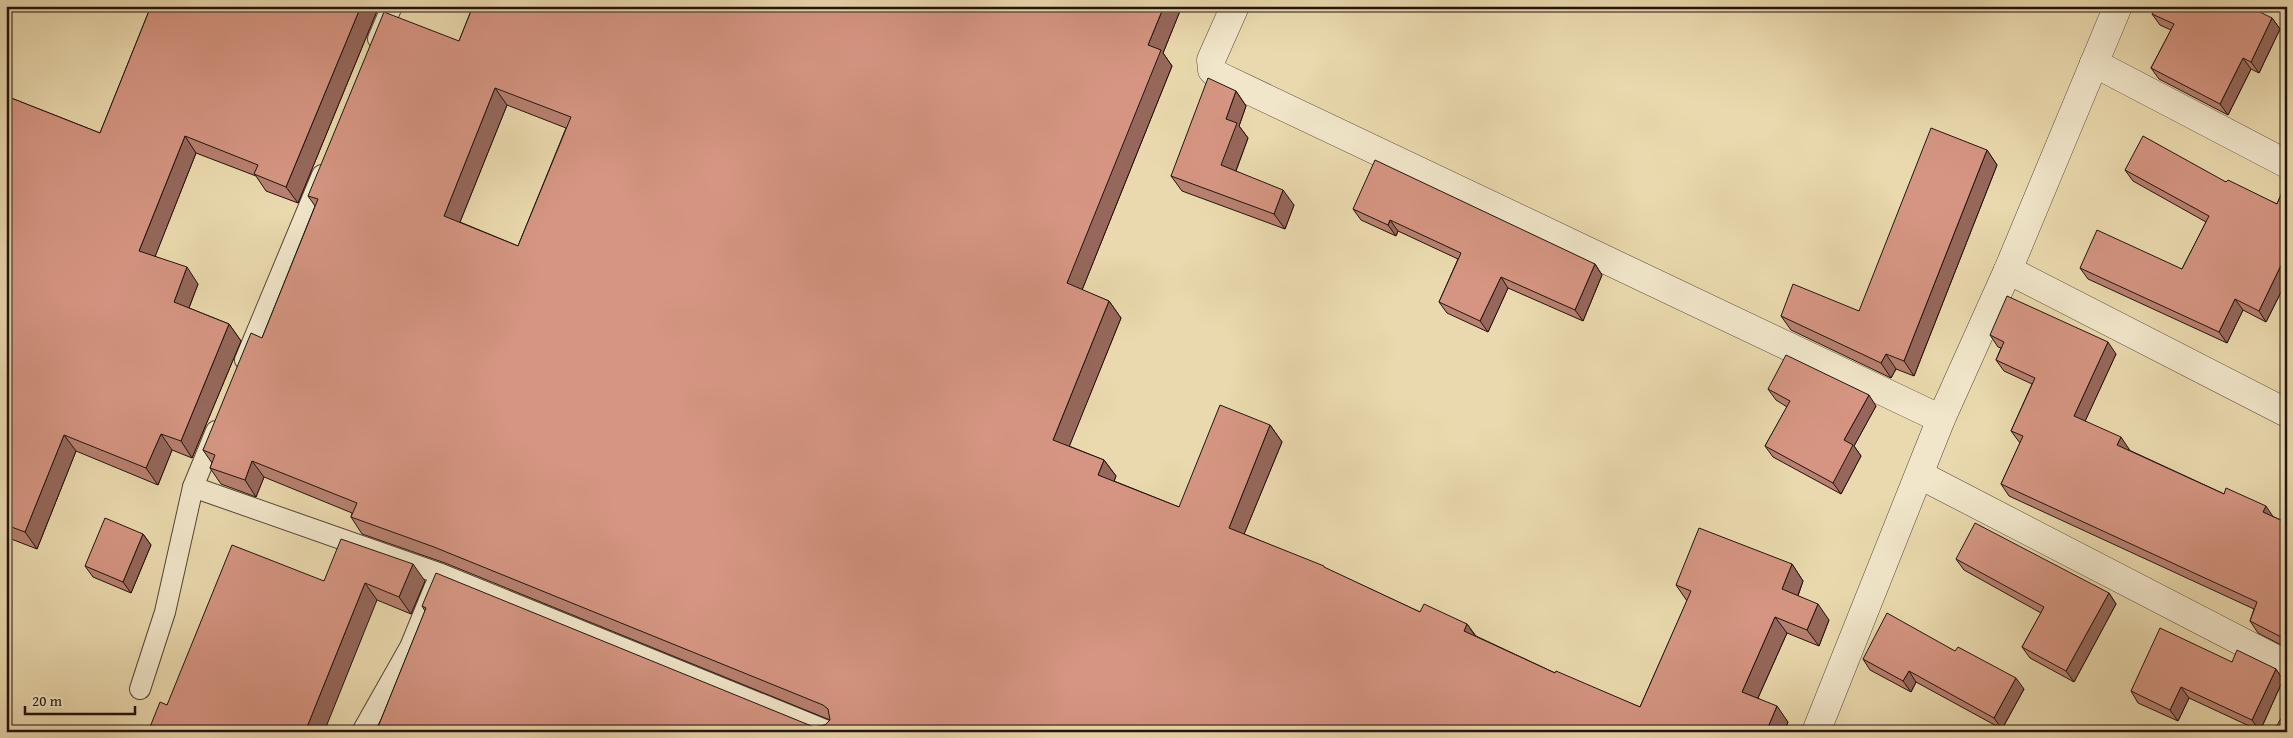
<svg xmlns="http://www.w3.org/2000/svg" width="2293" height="738" font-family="'Gentium Book Plus',serif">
  <rect width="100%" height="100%" fill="#ead9ae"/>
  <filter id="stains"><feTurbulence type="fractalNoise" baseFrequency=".004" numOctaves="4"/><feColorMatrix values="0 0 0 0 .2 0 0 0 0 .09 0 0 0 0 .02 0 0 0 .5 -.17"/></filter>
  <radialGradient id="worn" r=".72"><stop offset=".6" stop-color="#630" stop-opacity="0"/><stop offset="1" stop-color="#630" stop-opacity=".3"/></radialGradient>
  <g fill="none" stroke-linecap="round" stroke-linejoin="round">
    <defs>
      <g id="service">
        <path d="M378 39 392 6"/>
        <path d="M245 360 322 175"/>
        <path d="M216 431 193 487 441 574 830 732"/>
        <path d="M140 689 165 612 193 487"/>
        <path d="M362 732 410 647 435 586"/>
      </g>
      <g id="minor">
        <path d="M1235 6 1211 60 1212 70 1217 75 1941 419"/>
        <path d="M2094 63 2287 164"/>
        <path d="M2008 270 2287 413"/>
        <path d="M1920 475 2287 665"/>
        <path d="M1816 732 1941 419 2008 270 2118 6"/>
      </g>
    </defs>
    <!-- service casing -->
    <use href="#service" stroke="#554535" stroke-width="22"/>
    <!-- minor casing -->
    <use href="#minor" stroke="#554535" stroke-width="29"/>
    <!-- service -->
    <use href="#service" stroke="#f1e6ca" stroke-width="20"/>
    <!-- minor -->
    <use href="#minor" stroke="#f1e6ca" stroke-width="28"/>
  </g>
  <!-- wall -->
  <g fill="#b78070" stroke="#23140d" fill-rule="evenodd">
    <path d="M151 6H379L298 203 266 191 256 176 196 153 155 256 198 284 189 308 229 324 241 341 192 458 172 450 158 485 76 451 37 549 6 537V96L100 133Z"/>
    <path d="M473 6H1182L1163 53 1172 66 1082 290 1109 301 1121 318 1069 446 1104 460 1116 476 1114 481 1179 507 1270 425 1282 442 1244 534 1327 569 1420 612 1467 624 1476 636 1555 673 1640 707 1687 601 1676 585 1792 564 1803 581 1798 596 1829 620 1819 646 1787 633 1758 698 1788 722 1784 732H376L425 611 422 606 814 727 825 725 830 720 445 563 362 534 351 517 352 513 264 477 256 497 221 484 210 468 212 463 203 450 262 338 315 206 308 196 459 41ZM507 105 566 128 518 246 460 222Z"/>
    <path d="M2152 14 2272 18 2280 29 2259 73 2251 69 2228 115 2159 79 2151 68 2171 30 2160 25Z"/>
    <path d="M1236 91 1246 106 1239 126 1248 138 1236 171 1294 205 1285 229 1182 191 1171 176Z"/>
    <path d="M1987 150 1997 165 1914 376 1896 369 1891 378 1791 330 1781 316 1859 311Z"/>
    <path d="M2125 170 2226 182 2277 204 2287 181V280L2266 322 2243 310 2227 343 2088 279 2080 268 2182 269 2206 222 2133 181Z"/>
    <path d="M1353 209 1595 264 1602 275 1583 321 1508 288 1488 332 1447 313 1439 302 1458 259 1398 231 1396 236 1361 220Z"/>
    <path d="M1990 335 2116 354 2085 421 2129 449V450L2287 523V648L2258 633 2250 621 2254 609 2009 496 2001 484 2020 443 2011 431 2032 384 2004 371 1996 360 2001 348 1998 347Z"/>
    <path d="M1768 389 1876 406 1854 446 1861 456 1841 494 1773 457 1765 446 1787 407 1776 400Z"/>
    <path d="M143 534 151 545 131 593 93 577 85 566Z"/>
    <path d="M1956 559 2109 593 2116 604 2074 682 2030 658 2022 647 2041 613 1964 570Z"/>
    <path d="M324 581H425L411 614 377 600 167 705Z"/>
    <path d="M1863 659 2024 689 2002 729 1916 682 1911 692 1870 670Z"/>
    <path d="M2232 662 2276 669 2283 680 2260 731 2189 698 2178 721 2138 703 2131 691Z"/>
  </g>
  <!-- shaded-wall -->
  <g fill="#95685b" stroke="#23140d">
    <path d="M361 6H379L298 203 286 187Z"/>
    <path d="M1164 6H1182L1163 53 1172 66 1078 300 1067 283 1148 45Z"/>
    <path d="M2272 18 2280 29 2259 73 2251 62Z"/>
    <path d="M2243 58 2251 69 2228 115 2220 104Z"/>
    <path d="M495 88 507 105 456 232 444 216Z"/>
    <path d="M1236 91 1246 106 1239 126 1248 138 1232 181 1221 165 1226 119Z"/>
    <path d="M185 136 196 153 151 267 139 251Z"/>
    <path d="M1987 150 1997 165 1914 376 1904 361Z"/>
    <path d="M1283 190 1294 205 1285 229 1274 214Z"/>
    <path d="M1390 220 1398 231 1396 236 1388 225Z"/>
    <path d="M2284 259 2287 263V280L2266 322 2259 311Z"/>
    <path d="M1595 264 1602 275 1583 321 1575 310Z"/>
    <path d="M187 267 198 284 185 318 174 302Z"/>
    <path d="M1501 277 1508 288 1488 332 1480 321Z"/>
    <path d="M2235 299 2243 310 2227 343 2219 332Z"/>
    <path d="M1109 301 1121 318 1065 457 1053 440Z"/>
    <path d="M229 324 241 341 192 458 181 441Z"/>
    <path d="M2108 342 2116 354 2082 428 2074 416Z"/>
    <path d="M1886 354 1896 369 1891 378 1881 363Z"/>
    <path d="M1869 395 1876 406 1854 446 1861 456 1841 494 1833 483 1844 440Z"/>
    <path d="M1270 425 1282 442 1240 544 1229 528Z"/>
    <path d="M161 434 172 450 158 485 146 468Z"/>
    <path d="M64 435 76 451 37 549 25 532Z"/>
    <path d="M2121 437 2129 449 2126 457 2117 445Z"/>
    <path d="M1104 460 1116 476 1110 492 1098 475Z"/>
    <path d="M252 461 264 477 256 497 245 480Z"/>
    <path d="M2266 506 2274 518 2263 512Z"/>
    <path d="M143 534 151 545 131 593 123 582Z"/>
    <path d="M413 564 425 581 411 614 399 597Z"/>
    <path d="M1792 564 1803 581 1794 606 1782 589Z"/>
    <path d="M365 583 377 600 324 732H305Z"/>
    <path d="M6 593 12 602 6 618Z"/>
    <path d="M2109 593 2116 604 2074 682 2066 671Z"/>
    <path d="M1818 604 1829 620 1819 646 1807 630Z"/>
    <path d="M1775 617 1787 633 1753 709 1742 692Z"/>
    <path d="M1467 624 1478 640 1464 631Z"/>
    <path d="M2276 669 2283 680 2260 731 2252 720Z"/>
    <path d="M1909 671 1916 682 1911 692 1903 681Z"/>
    <path d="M2016 678 2024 689 2002 729 1994 718Z"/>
    <path d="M2181 687 2189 698 2178 721 2170 710Z"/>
    <path d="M1777 706 1788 722 1784 732H1766Z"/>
  </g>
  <!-- building -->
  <g fill="#d59582" stroke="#23140d" fill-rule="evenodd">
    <path d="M151 6H361L286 187 254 174 258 165 185 136 139 251 187 267 174 302 229 324 181 441 161 434 146 468 64 435 25 532 6 525V96L100 133Z"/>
    <path d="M473 6H1164L1148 45 1161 50 1067 283 1109 301 1053 440 1104 460 1098 475 1179 507 1220 405 1270 425 1229 528 1324 566V567L1420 612 1424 604 1467 624 1464 631 1555 673 1556 671 1640 707 1691 591 1676 585 1699 528 1792 564 1782 589 1818 604 1807 630 1775 617 1742 692 1777 706 1766 732H376L426 608 422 606 436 573 814 727 825 725 830 720 828 709 823 705 434 547 351 517 357 503 252 461 245 480 210 468 215 455 203 450 251 333 262 338 318 199 308 196 384 12 459 41ZM495 88 571 117 518 246 444 216Z"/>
    <path d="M2156 6H2248L2272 18 2251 62 2243 58 2220 104 2151 68 2174 24 2152 14Z"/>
    <path d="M1208 78 1236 91 1226 119 1237 123 1221 165 1283 190 1274 214 1171 176Z"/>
    <path d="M1931 128 1987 150 1904 361 1886 354 1881 363 1781 316 1793 284 1859 311Z"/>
    <path d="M2143 136 2226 182 2228 180 2277 204 2287 181V260L2284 259 2259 311 2235 299 2219 332 2080 268 2097 230 2182 269 2209 216 2125 170Z"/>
    <path d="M1375 160 1595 264 1575 310 1501 277 1480 321 1439 302 1461 253 1390 220 1388 225 1353 209Z"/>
    <path d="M2007 296 2108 342 2074 416 2121 437 2117 445 2224 494 2226 488 2266 506 2263 512 2287 523V640L2250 621 2257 602 2001 484 2023 436 2011 431 2035 378 1996 360 2004 342 1990 335Z"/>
    <path d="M1786 355 1869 395 1844 440 1853 445 1833 483 1765 446 1790 401 1768 389Z"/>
    <path d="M105 518 143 534 123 582 85 566Z"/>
    <path d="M1975 523 2109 593 2066 671 2022 647 2044 607 1956 559Z"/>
    <path d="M341 539 413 564 399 597 365 583 305 732H148L160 702 167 705 232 545 324 581Z"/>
    <path d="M1887 613 1955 651 1958 647 2016 678 1994 718 1909 671 1903 681 1863 659Z"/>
    <path d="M2160 628 2232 662 2237 650 2276 669 2252 720 2181 687 2170 710 2131 691Z"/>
    <path d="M2286 710H2287V732H2273Z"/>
  </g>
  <!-- margin -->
  <rect width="2293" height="738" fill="none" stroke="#ead9ae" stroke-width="25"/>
  <rect x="8" y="8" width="2278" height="723" fill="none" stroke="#23140d" stroke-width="2.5"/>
  <rect x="12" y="12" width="2268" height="713" fill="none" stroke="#23140d"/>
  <!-- scale -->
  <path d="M25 706v8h110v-8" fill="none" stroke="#23140d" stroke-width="2.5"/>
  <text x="32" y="706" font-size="15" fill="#23140d" stroke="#f1e6ca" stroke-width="4" paint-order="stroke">20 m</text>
  <rect width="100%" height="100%" filter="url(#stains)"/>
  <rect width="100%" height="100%" fill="url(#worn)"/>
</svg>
